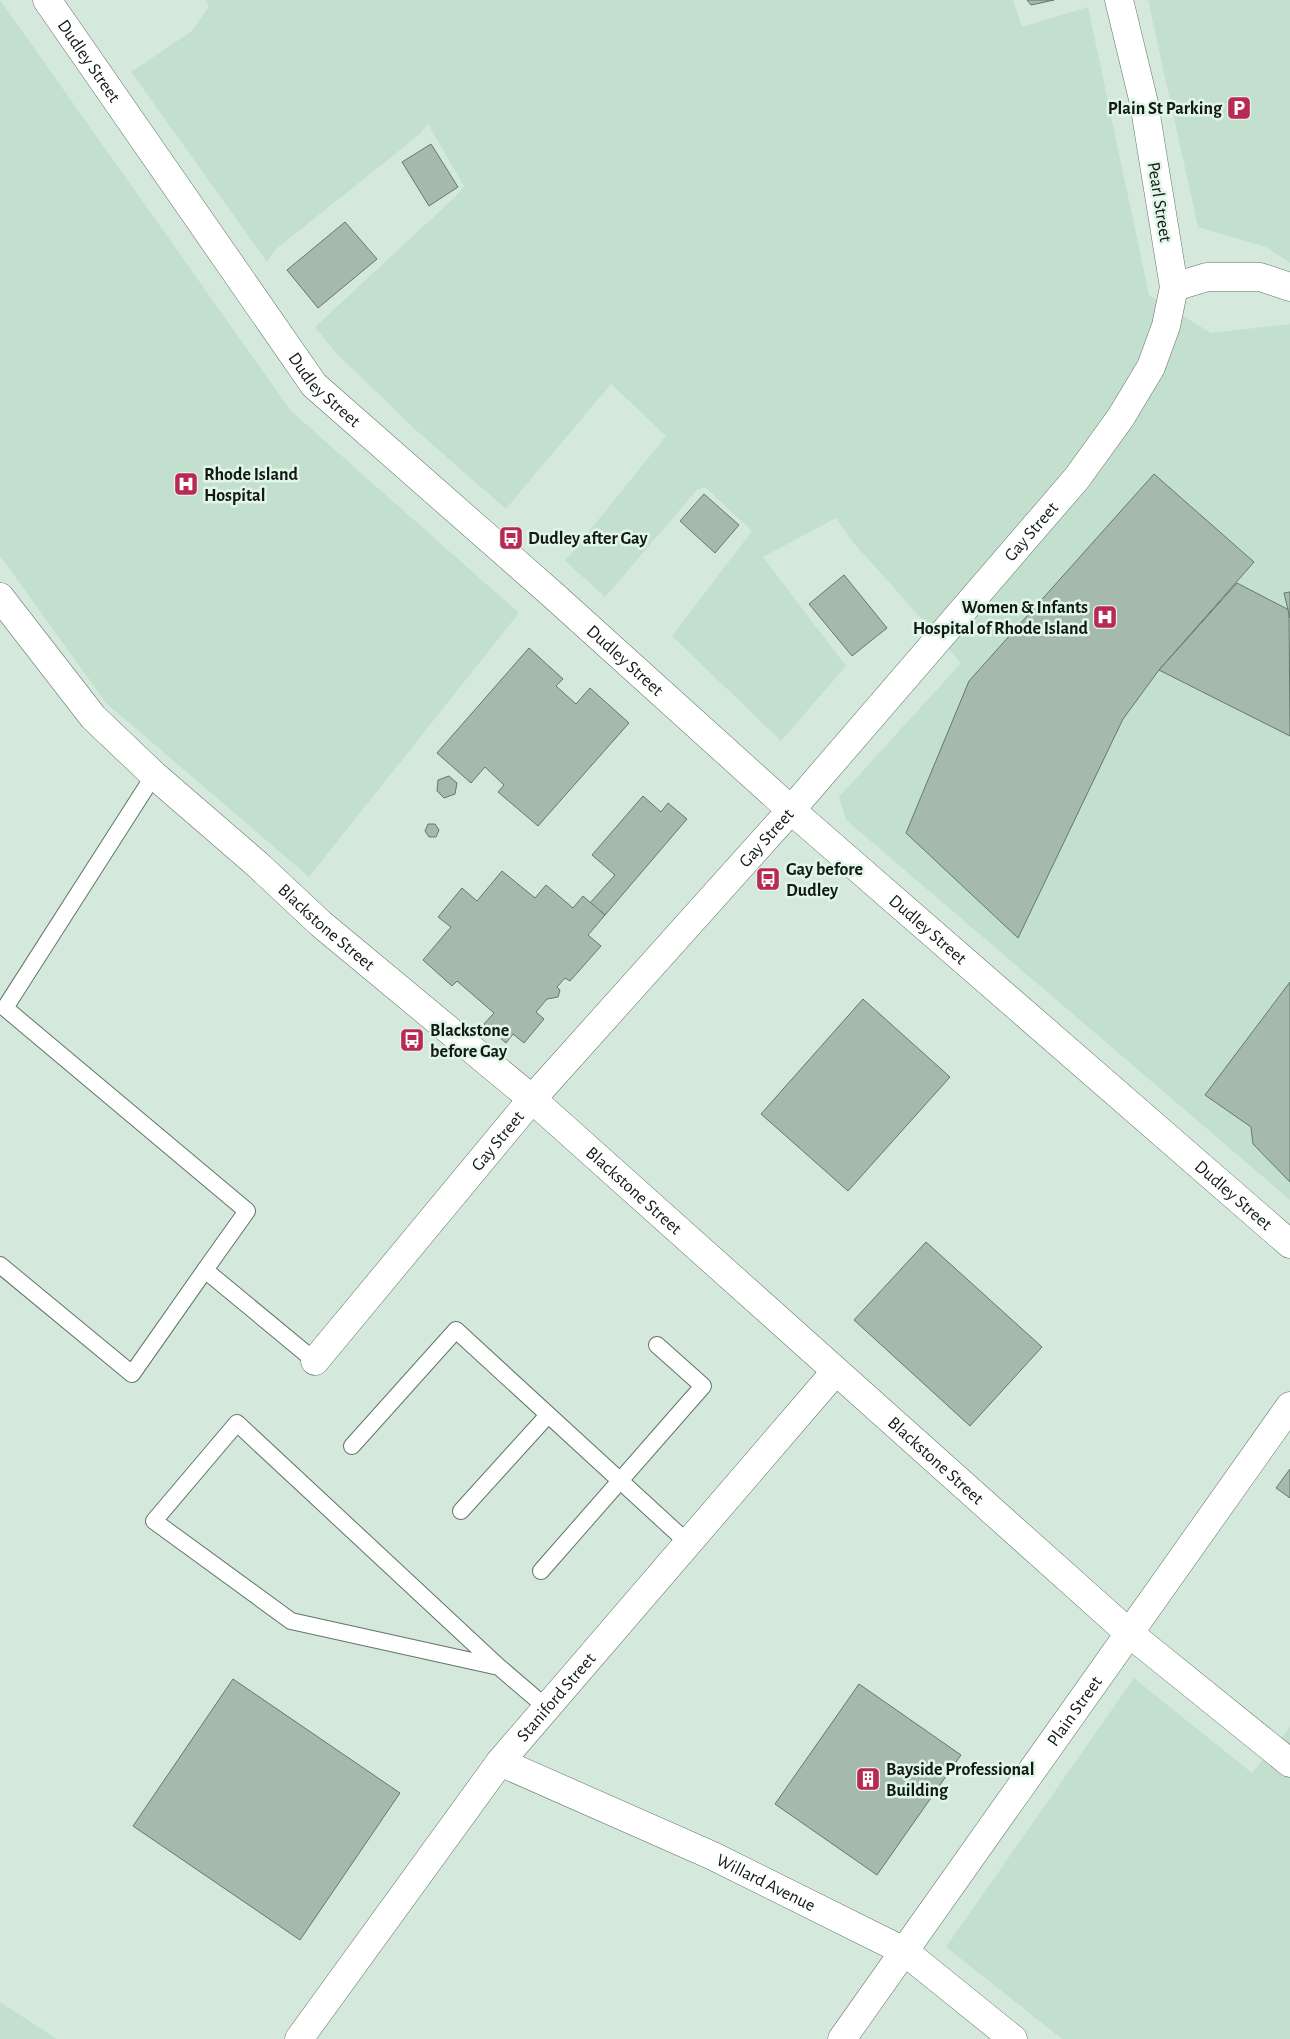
<svg xmlns="http://www.w3.org/2000/svg" width="1290" height="2039" font-family="'Alegreya Sans',sans-serif">
  <rect width="100%" height="100%" fill="#d4e9db"/>
  <!-- built -->
  <g fill="#c3e0ce">
    <path d="M0 0 291 411 519 613 309 877 107 704 0 556Z"/>
    <path d="M205 0H1013L1022 27 1088 7 1149 295 1211 333 1290 324V1200L846 820 839 797 961 663 852 541 836 518 763 557 846 666 781 741 672 636 752 531 705 487 697 490 605 597 565 561 666 436 611 384 506 509 418 432 336 353 315 327 455 197 464 186 428 124 420 134 276 249 267 262 131 72 192 31 209 6Z"/>
    <path d="M1148 0H1290V263L1266 247 1198 227Z"/>
    <path d="M1134 1678 1252 1773 1290 1727V2039H1062L946 1947Z"/>
    <path d="M0 2002 57 2039H0Z"/>
  </g>
  <!-- building -->
  <g fill="#a5b9ac" stroke="#65786c">
    <path d="M1027 0H1054L1031 5Z"/>
    <path d="M431 144 458 187 429 206 402 162Z"/>
    <path d="M345 222 377 259 318 308 287 270Z"/>
    <path d="M1154 474 1254 562 1159 670 1123 719 1018 938 906 833 969 681Z"/>
    <path d="M704 494 739 525 715 553 680 521Z"/>
    <path d="M844 575 887 628 852 656 809 604Z"/>
    <path d="M1237 583 1289 610 1290 736 1159 670Z"/>
    <path d="M1290 592V618L1284 593Z"/>
    <path d="M529 648 563 679 556 686 576 704 590 688 629 723 538 826 498 792 504 785 485 767 471 783 437 753Z"/>
    <path d="M449 776 457 783 455 794 444 798 437 791 438 780Z"/>
    <path d="M643 796 661 812 668 803 687 819 605 915 590 903 615 875 592 855Z"/>
    <path d="M428 824H435L439 830 436 837H429L425 831Z"/>
    <path d="M502 871 535 898 546 885 573 908 583 896 605 915 588 935 601 946 570 981 565 978 557 987 560 990 558 997 547 999 536 1012 544 1019 524 1043 513 1034 506 1043 484 1024 494 1013 457 981 452 986 423 960 451 927 438 917 462 888 477 901Z"/>
    <path d="M1290 982V1182L1253 1144 1251 1127 1205 1095Z"/>
    <path d="M863 999 950 1077 848 1191 761 1114Z"/>
    <path d="M926 1242 1042 1347 970 1426 854 1320Z"/>
    <path d="M1290 1469V1498L1276 1488Z"/>
    <path d="M233 1679 400 1793 300 1940 133 1826Z"/>
    <path d="M859 1684 961 1755 877 1875 775 1804Z"/>
  </g>
  <g fill="none" stroke-linecap="round" stroke-linejoin="round">
    <defs>
      <g id="service">
        <path d="M154 775 5 1008 247 1211 205 1270 315 1361"/>
        <path d="M0 1265 132 1374 205 1270"/>
        <path d="M352 1446 456 1330 688 1543"/>
        <path d="M461 1511 548 1415"/>
        <path d="M541 1571 703 1386 657 1345"/>
        <path d="M499 1667 291 1621 154 1521 237 1423 499 1667 547 1708"/>
      </g>
      <g id="minor">
        <path d="M1174 287 1207 277H1260L1290 287"/>
        <path id="s1" d="M315 1361 532 1099 791 810 1077 478 1121 417 1151 367 1166 326 1174 287 1144 103 1119 0"/>
        <path id="s2" d="M500 1762 713 1856 904 1951 1013 2039"/>
        <path id="s3" d="M299 2039 500 1762 835 1372"/>
        <path id="s4" d="M842 2039 1290 1406"/>
      </g>
      <g id="tertiary">
        <path id="s5" d="M47 0 314 385 553 595 791 810 1290 1244"/>
        <path id="s6" d="M0 597 93 717 154 775 258 865 321 924 532 1099 1129 1633 1290 1763"/>
      </g>
    </defs>
    <!-- service casing -->
    <use href="#service" stroke="#627569" stroke-width="18"/>
    <!-- minor casing -->
    <use href="#minor" stroke="#627569" stroke-width="29"/>
    <!-- tertiary casing -->
    <use href="#tertiary" stroke="#627569" stroke-width="29"/>
    <!-- service -->
    <use href="#service" stroke="#fff" stroke-width="16"/>
    <!-- minor -->
    <use href="#minor" stroke="#fff" stroke-width="28"/>
    <!-- tertiary -->
    <use href="#tertiary" stroke="#fff" stroke-width="28"/>
  </g>
  <!-- icons -->
  <defs>
    <symbol id="parking-square" viewBox="-11 -11 22 22"><rect x="-9" y="-9" width="18" height="18" rx="4" fill="#b82956" stroke="#e1f6e8"/><path d="M-3.5-5.5H1a3.5 3.5 0 0 1 0 7H-1V5.5H-3.5ZM-1-3.4V-.6H.8a1.4 1.4 0 0 0 0-2.8Z" fill="#fff"/></symbol>
    <symbol id="hospital-square" viewBox="-11 -11 22 22"><rect x="-9" y="-9" width="18" height="18" rx="4" fill="#b82956" stroke="#e1f6e8"/><path d="M-5-5h3v3.5h4V-5h3V5h-3V1.5h-4V5h-3Z" fill="#fff"/></symbol>
    <symbol id="bus-square" viewBox="-11 -11 22 22"><rect x="-9" y="-9" width="18" height="18" rx="4" fill="#b82956" stroke="#e1f6e8"/><path d="M-5-6H5V4H4V6H2V4H-2V6H-4V4H-5ZM-3.5-4V0h7V-4ZM-3.5 1.2v1.5H-2V1.2ZM2 1.2v1.5H3.5V1.2Z" fill="#fff"/></symbol>
    <symbol id="building-square" viewBox="-11 -11 22 22"><rect x="-9" y="-9" width="18" height="18" rx="4" fill="#b82956" stroke="#e1f6e8"/><path d="M-4-6H4V6H1V3H-1V6H-4ZM-2.5-4.3h1.7v1.8h-1.7ZM.8-4.3h1.7v1.8H.8ZM-2.5-1h1.7V.8h-1.7ZM.8-1h1.7V.8H.8Z" fill="#fff"/></symbol>
  </defs>
  <g fill-rule="evenodd">
    <use href="#parking-square" x="1225" y="94" width="28" height="28"/>
    <use href="#hospital-square" x="172" y="470" width="28" height="28"/>
    <use href="#bus-square" x="497" y="524" width="28" height="28"/>
    <use href="#hospital-square" x="1091" y="603" width="28" height="28"/>
    <use href="#bus-square" x="754" y="865" width="28" height="28"/>
    <use href="#bus-square" x="398" y="1026" width="28" height="28"/>
    <use href="#building-square" x="854" y="1765" width="28" height="28"/>
  </g>
  <g text-anchor="middle" stroke-width="5" stroke-linejoin="round" paint-order="stroke">
    <!-- street labels -->
    <g font-size="18" fill="#131a16" stroke="#e1f6e8">
      <text dy="6" stroke="none"><textPath href="#s5" startOffset="74">Dudley Street</textPath></text>
      <text transform="translate(1160 202) rotate(81)" y="6">Pearl Street</text>
      <text dy="6" stroke="none"><textPath href="#s5" startOffset="479">Dudley Street</textPath></text>
      <text dy="6" stroke="none"><textPath href="#s1" startOffset="1096">Gay Street</textPath></text>
      <text dy="6" stroke="none"><textPath href="#s5" startOffset="884">Dudley Street</textPath></text>
      <text dy="6" stroke="none"><textPath href="#s1" startOffset="691">Gay Street</textPath></text>
      <text dy="6" stroke="none"><textPath href="#s6" startOffset="466">Blackstone Street</textPath></text>
      <text dy="6" stroke="none"><textPath href="#s5" startOffset="1289">Dudley Street</textPath></text>
      <text dy="6" stroke="none"><textPath href="#s1" startOffset="286">Gay Street</textPath></text>
      <text dy="6" stroke="none"><textPath href="#s6" startOffset="871">Blackstone Street</textPath></text>
      <text dy="6" stroke="none"><textPath href="#s5" startOffset="1694">Dudley Street</textPath></text>
      <text dy="6" stroke="none"><textPath href="#s6" startOffset="1276">Blackstone Street</textPath></text>
      <text dy="6" stroke="none"><textPath href="#s3" startOffset="428">Staniford Street</textPath></text>
      <text dy="6" stroke="none"><textPath href="#s4" startOffset="402">Plain Street</textPath></text>
      <text dy="6" stroke="none"><textPath href="#s2" startOffset="292">Willard Avenue</textPath></text>
    </g>
    <!-- poi labels -->
    <g font-size="18" font-weight="bold" fill="#131a16" stroke="#e1f6e8" text-anchor="start">
      <text x="1222" y="114" text-anchor="end">Plain St Parking</text>
      <text x="204" y="480">Rhode Island<tspan x="204" dy="21">Hospital</tspan></text>
      <text x="528" y="544">Dudley after Gay</text>
      <text x="1088" y="613" text-anchor="end">Women &amp; Infants<tspan x="1088" dy="21">Hospital of Rhode Island</tspan></text>
      <text x="786" y="875">Gay before<tspan x="786" dy="21">Dudley</tspan></text>
      <text x="430" y="1036">Blackstone<tspan x="430" dy="21">before Gay</tspan></text>
      <text x="886" y="1775">Bayside Professional<tspan x="886" dy="21">Building</tspan></text>
    </g>
  </g>
</svg>
